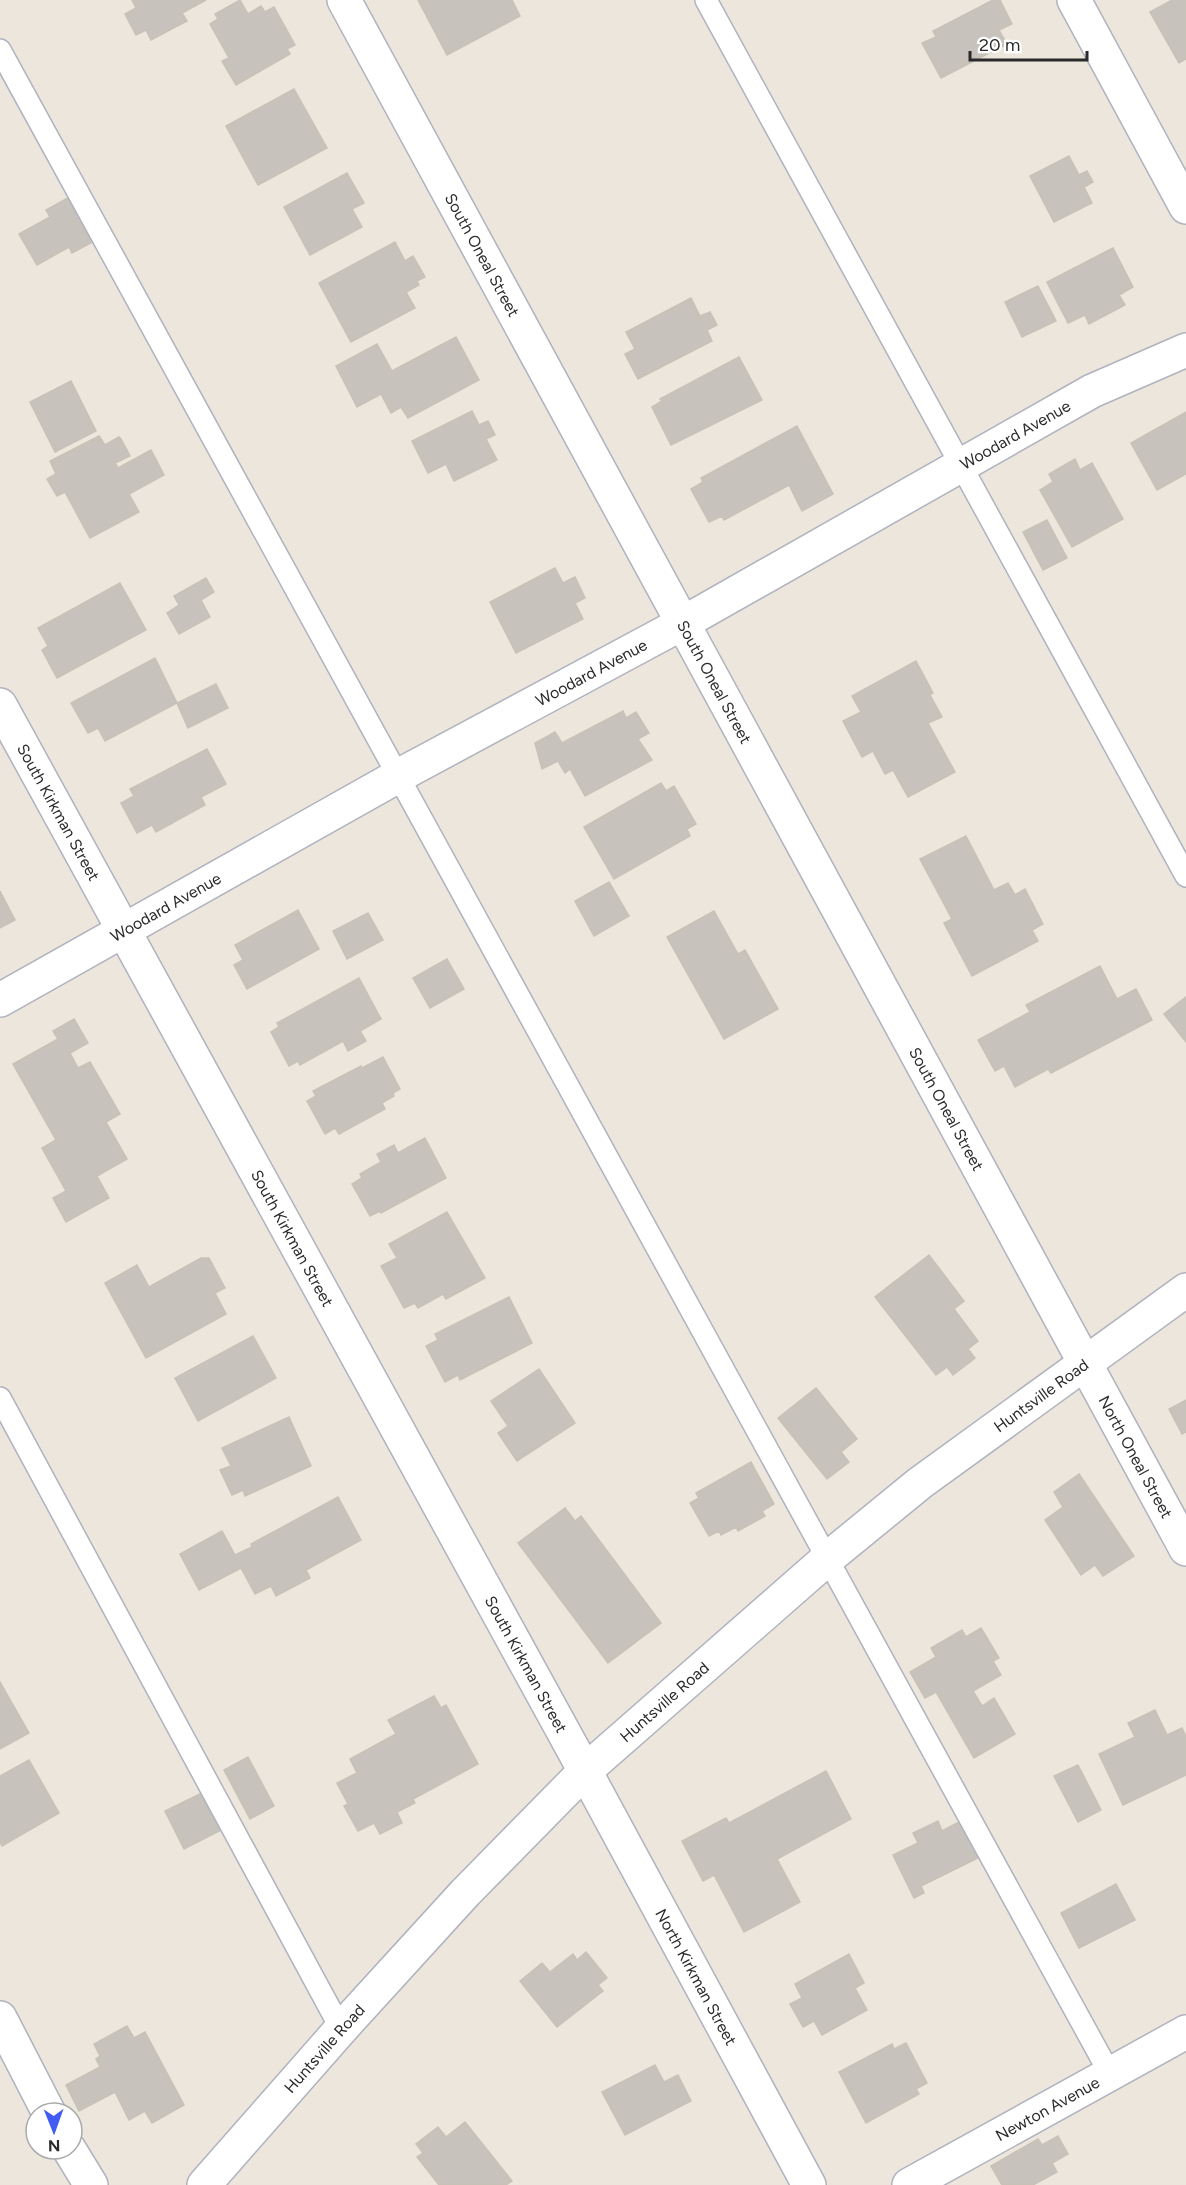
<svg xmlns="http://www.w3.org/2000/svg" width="1186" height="2185" font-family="Figtree,sans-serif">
  <rect width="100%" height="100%" fill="#ece6dd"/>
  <!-- building -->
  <g fill="#c7c3bc" stroke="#c7c2b6" stroke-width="1.5">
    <path d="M132 0H206L182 13 187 21 151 40 146 30 136 35 125 14 136 8Z"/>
    <path d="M240 0 248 14 261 6 265 12 274 7 295 45 287 49 290 54 236 85 222 61 229 58 210 24 218 19 215 14Z"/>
    <path d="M418 0H512L520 16 447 55Z"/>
    <path d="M993 0H1000L1012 24 999 30 1007 44 941 78 922 43 936 37 933 31Z"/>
    <path d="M1172 0H1186V59L1179 63 1150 12Z"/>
    <path d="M294 89 327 148 258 185 226 126Z"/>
    <path d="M1069 156 1079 175 1087 171 1093 182 1084 187 1092 203 1054 222 1030 176Z"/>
    <path d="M347 173 364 203 352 209 362 227 310 255 284 207Z"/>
    <path d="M73 195 98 239 72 253 69 247 37 265 19 234 50 217 46 210Z"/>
    <path d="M395 242 405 261 413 256 425 277 417 281 419 285 406 292 415 308 351 342 319 283Z"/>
    <path d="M1113 248 1133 287 1119 295 1125 305 1089 324 1085 315 1068 323 1047 282Z"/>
    <path d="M1038 286 1056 321 1022 337 1005 302Z"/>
    <path d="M691 298 700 316 710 312 717 325 707 330 712 341 638 379 625 354 635 349 626 332Z"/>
    <path d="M456 337 479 380 408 418 401 407 391 413 381 394 357 407 336 366 377 344 392 371Z"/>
    <path d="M739 357 762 400 671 445 652 407 662 401 660 399Z"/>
    <path d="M71 381 96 431 55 452 30 402Z"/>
    <path d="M472 411 479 425 488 421 495 435 486 439 497 460 454 481 446 464 428 473 412 441Z"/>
    <path d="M1186 412V474L1157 490 1131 443Z"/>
    <path d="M797 426 833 494 802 511 789 485 724 520 722 516 709 522 691 489 703 482 701 478Z"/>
    <path d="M99 436 105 445 119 437 121 439 130 456 115 463 118 468 151 450 164 475 129 494 139 512 90 538 65 492 57 496 47 479 56 474 50 461Z"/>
    <path d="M1075 459 1080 470 1092 463 1123 519 1072 547 1040 490 1053 482 1049 474Z"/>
    <path d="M1047 520 1067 558 1043 570 1023 532Z"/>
    <path d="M555 568 563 583 575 577 585 598 575 603 583 619 516 653 490 602Z"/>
    <path d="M206 578 214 592 201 600 210 617 179 634 167 613 179 605 174 596Z"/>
    <path d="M120 583 146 630 57 678 42 650 48 646 38 628Z"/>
    <path d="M155 658 177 703 105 741 98 728 88 733 71 703Z"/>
    <path d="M916 661 933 693 930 695 942 717 928 723 955 772 908 797 893 770 885 774 873 751 862 757 843 721 861 712 852 696Z"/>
    <path d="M216 684 228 708 188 728 177 703Z"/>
    <path d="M623 711 626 718 636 712 649 733 638 739 652 760 585 796 570 769 565 773 558 761 542 769 535 743 555 732 562 743Z"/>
    <path d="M207 749 226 784 201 797 205 805 156 832 152 825 137 833 121 803 134 796 130 789Z"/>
    <path d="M661 783 666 791 674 786 696 824 687 829 690 836 614 879 584 827Z"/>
    <path d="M966 836 994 890 1008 883 1015 895 1025 889 1043 924 1032 930 1038 941 972 976 944 923 952 919 920 859Z"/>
    <path d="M609 882 629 916 594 936 575 901Z"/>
    <path d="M0 891 15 920 0 928Z"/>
    <path d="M298 910 319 949 247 989 234 965 243 960 235 945Z"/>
    <path d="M714 911 738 954 745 950 778 1009 724 1039 667 937Z"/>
    <path d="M368 913 383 940 347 959 333 931Z"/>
    <path d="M447 959 464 989 430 1008 413 978Z"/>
    <path d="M1100 966 1117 999 1136 989 1152 1020 1051 1073 1048 1069 1015 1087 1004 1066 995 1071 978 1040 1030 1012 1026 1005Z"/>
    <path d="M359 978 381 1019 360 1031 366 1041 348 1051 343 1041 300 1065 298 1061 289 1066 271 1032 279 1027 277 1023Z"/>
    <path d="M1186 997V1042L1164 1014Z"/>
    <path d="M74 1019 88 1043 70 1053 78 1068 90 1062 120 1114 106 1122 127 1159 97 1176 109 1198 66 1222 53 1198 66 1191 42 1148 56 1140 13 1064 58 1039 53 1031Z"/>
    <path d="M383 1057 400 1089 393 1093 394 1096 382 1103 385 1109 339 1134 335 1128 325 1134 307 1101 316 1096 313 1091 361 1066 362 1068Z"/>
    <path d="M425 1138 446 1178 381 1213 380 1211 370 1216 352 1184 362 1178 360 1174 381 1162 377 1154 394 1145 398 1153Z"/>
    <path d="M447 1212 485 1278 446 1299 443 1294 418 1308 415 1303 404 1308 381 1266 397 1258 389 1244Z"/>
    <path d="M929 1255 964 1301 954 1309 978 1341 968 1349 975 1358 953 1375 947 1367 936 1375 875 1297Z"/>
    <path d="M201 1258H209L225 1288 215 1293 226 1314 146 1358 105 1283 137 1265 149 1287Z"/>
    <path d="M509 1297 532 1343 460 1380 458 1375 445 1382 426 1346 438 1340 435 1334Z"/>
    <path d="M253 1336 276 1378 198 1421 175 1378Z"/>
    <path d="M539 1369 575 1423 517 1461 498 1433 508 1426 491 1401Z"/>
    <path d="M816 1388 857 1439 841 1452 849 1462 827 1479 778 1418Z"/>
    <path d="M1186 1400V1432L1182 1434 1169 1409Z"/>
    <path d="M289 1417 311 1466 245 1496 243 1490 232 1495 220 1470 231 1466 222 1448Z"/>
    <path d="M751 1462 774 1504 762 1511 765 1516 738 1531 736 1527 721 1535 719 1531 709 1536 690 1503 699 1498 696 1493Z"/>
    <path d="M1079 1474 1134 1556 1103 1576 1095 1565 1081 1575 1045 1520 1063 1507 1054 1492Z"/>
    <path d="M338 1497 361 1540 306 1570 310 1578 276 1596 271 1586 255 1594 241 1568 199 1590 180 1554 222 1531 235 1555 252 1547 251 1544Z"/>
    <path d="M565 1508 575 1521 581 1516 661 1623 608 1663 518 1543Z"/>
    <path d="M981 1628 999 1658 993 1661 1001 1675 973 1691 982 1706 994 1698 1015 1734 974 1758 936 1692 925 1698 910 1672 936 1657 931 1648 962 1630 966 1637Z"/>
    <path d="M0 1682 29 1733 0 1749Z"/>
    <path d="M434 1696 441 1708 446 1705 478 1764 413 1799 415 1803 397 1812 402 1823 380 1834 374 1823 358 1831 344 1806 348 1804 337 1783 357 1773 350 1759 396 1734 388 1720Z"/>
    <path d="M1155 1710 1167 1735 1182 1728 1186 1737V1775L1123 1805 1099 1754 1135 1737 1128 1723Z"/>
    <path d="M248 1757 274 1806 250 1819 224 1770Z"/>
    <path d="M29 1760 59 1813 2 1846 0 1842V1776Z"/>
    <path d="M1078 1765 1101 1810 1078 1822 1054 1776Z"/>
    <path d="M826 1771 851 1819 777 1859 800 1902 744 1932 714 1875 703 1881 682 1841 726 1818 729 1823Z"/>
    <path d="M210 1789 229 1826 184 1849 165 1811Z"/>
    <path d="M938 1821 942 1831 961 1821 984 1855 921 1886 924 1893 914 1898 893 1855 918 1843 913 1833Z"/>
    <path d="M1116 1884 1135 1920 1079 1948 1061 1913Z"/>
    <path d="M586 1952 607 1978 598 1985 603 1991 557 2027 520 1981 542 1963 550 1972 573 1954 577 1960Z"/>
    <path d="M849 1954 864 1983 855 1988 867 2010 822 2035 814 2021 803 2027 790 2004 802 1998 795 1984Z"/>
    <path d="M127 2026 134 2038 145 2032 184 2105 152 2123 145 2111 129 2120 115 2092 79 2111 66 2085 100 2067 96 2059 100 2056 94 2044Z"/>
    <path d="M906 2043 927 2083 916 2089 919 2094 866 2123 839 2072 892 2044 894 2049Z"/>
    <path d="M655 2065 664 2082 678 2075 691 2101 625 2135 602 2092Z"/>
    <path d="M465 2122 512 2181 506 2185H439L417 2157 423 2153 416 2144 438 2127 446 2137Z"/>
    <path d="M1058 2136 1068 2154 1052 2163 1057 2172 1033 2185H1002L991 2166 1038 2139 1042 2145Z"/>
  </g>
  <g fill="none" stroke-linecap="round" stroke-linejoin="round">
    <defs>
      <g id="lane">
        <path d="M706 0 1186 876"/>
        <path d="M0 50 1110 2074"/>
        <path d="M0 1398 341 2029"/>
      </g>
      <g id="street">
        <path id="s1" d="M344 0 1186 1549"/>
        <path id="s2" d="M0 705 585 1771 809 2185"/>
        <path id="s3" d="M0 1000 398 776 683 623 1092 391 1186 350"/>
        <path d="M0 2018 49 2113"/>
        <path d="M69 2149 91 2185"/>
        <path id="s4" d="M909 2185 1186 2032"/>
      </g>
      <g id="secondary">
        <path d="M1074 0 1186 207"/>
        <path id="s5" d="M204 2185 341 2029 465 1893 585 1771 827 1559 920 1483 1186 1290"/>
      </g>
    </defs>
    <!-- lane casing -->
    <use href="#lane" stroke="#b0b2be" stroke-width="24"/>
    <!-- street casing -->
    <use href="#street" stroke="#b0b2be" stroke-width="36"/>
    <!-- secondary casing -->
    <use href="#secondary" stroke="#b0b2be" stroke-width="36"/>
    <!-- lane -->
    <use href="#lane" stroke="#fff" stroke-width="21"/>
    <!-- street -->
    <use href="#street" stroke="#fff" stroke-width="33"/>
    <!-- secondary -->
    <use href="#secondary" stroke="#fff" stroke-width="33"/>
  </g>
  <g text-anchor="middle" stroke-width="4.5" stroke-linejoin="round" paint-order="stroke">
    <!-- street labels -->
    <g font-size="16" fill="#2a2a2a" stroke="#fff">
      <text dy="6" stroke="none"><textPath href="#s1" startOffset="290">South Oneal Street</textPath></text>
      <text dy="6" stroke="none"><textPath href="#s3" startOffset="1162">Woodard Avenue</textPath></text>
      <text dy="6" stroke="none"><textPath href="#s3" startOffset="676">Woodard Avenue</textPath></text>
      <text dy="6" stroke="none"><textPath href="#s1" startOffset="776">South Oneal Street</textPath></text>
      <text dy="6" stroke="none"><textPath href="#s2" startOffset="122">South Kirkman Street</textPath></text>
      <text dy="6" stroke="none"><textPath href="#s3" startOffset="190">Woodard Avenue</textPath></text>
      <text dy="6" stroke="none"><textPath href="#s1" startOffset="1262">South Oneal Street</textPath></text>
      <text dy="6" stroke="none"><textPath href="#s2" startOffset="608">South Kirkman Street</textPath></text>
      <text dy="6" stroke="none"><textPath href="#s5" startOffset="1154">Huntsville Road</textPath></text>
      <text dy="6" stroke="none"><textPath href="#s1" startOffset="1658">North Oneal Street</textPath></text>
      <text dy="6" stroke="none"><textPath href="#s2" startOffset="1094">South Kirkman Street</textPath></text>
      <text dy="6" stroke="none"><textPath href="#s5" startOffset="668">Huntsville Road</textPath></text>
      <text dy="6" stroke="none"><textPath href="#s2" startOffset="1450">North Kirkman Street</textPath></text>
      <text dy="6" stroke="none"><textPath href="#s5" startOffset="182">Huntsville Road</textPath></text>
      <text dy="6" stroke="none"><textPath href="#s4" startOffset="158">Newton Avenue</textPath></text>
    </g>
  </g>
  <!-- north arrow -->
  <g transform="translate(54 2131) rotate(179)"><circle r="28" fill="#ffffff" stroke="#aaaaaa" stroke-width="1.5"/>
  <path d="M0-4.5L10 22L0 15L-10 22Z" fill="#415bf4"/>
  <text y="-9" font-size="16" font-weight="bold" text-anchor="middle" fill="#2a2a2a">N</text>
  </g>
  <!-- scale -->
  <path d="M970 51v9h117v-9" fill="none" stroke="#2a2a2a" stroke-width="3"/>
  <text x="979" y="51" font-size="18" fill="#2a2a2a" stroke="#ffffff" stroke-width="4.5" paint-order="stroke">20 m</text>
</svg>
